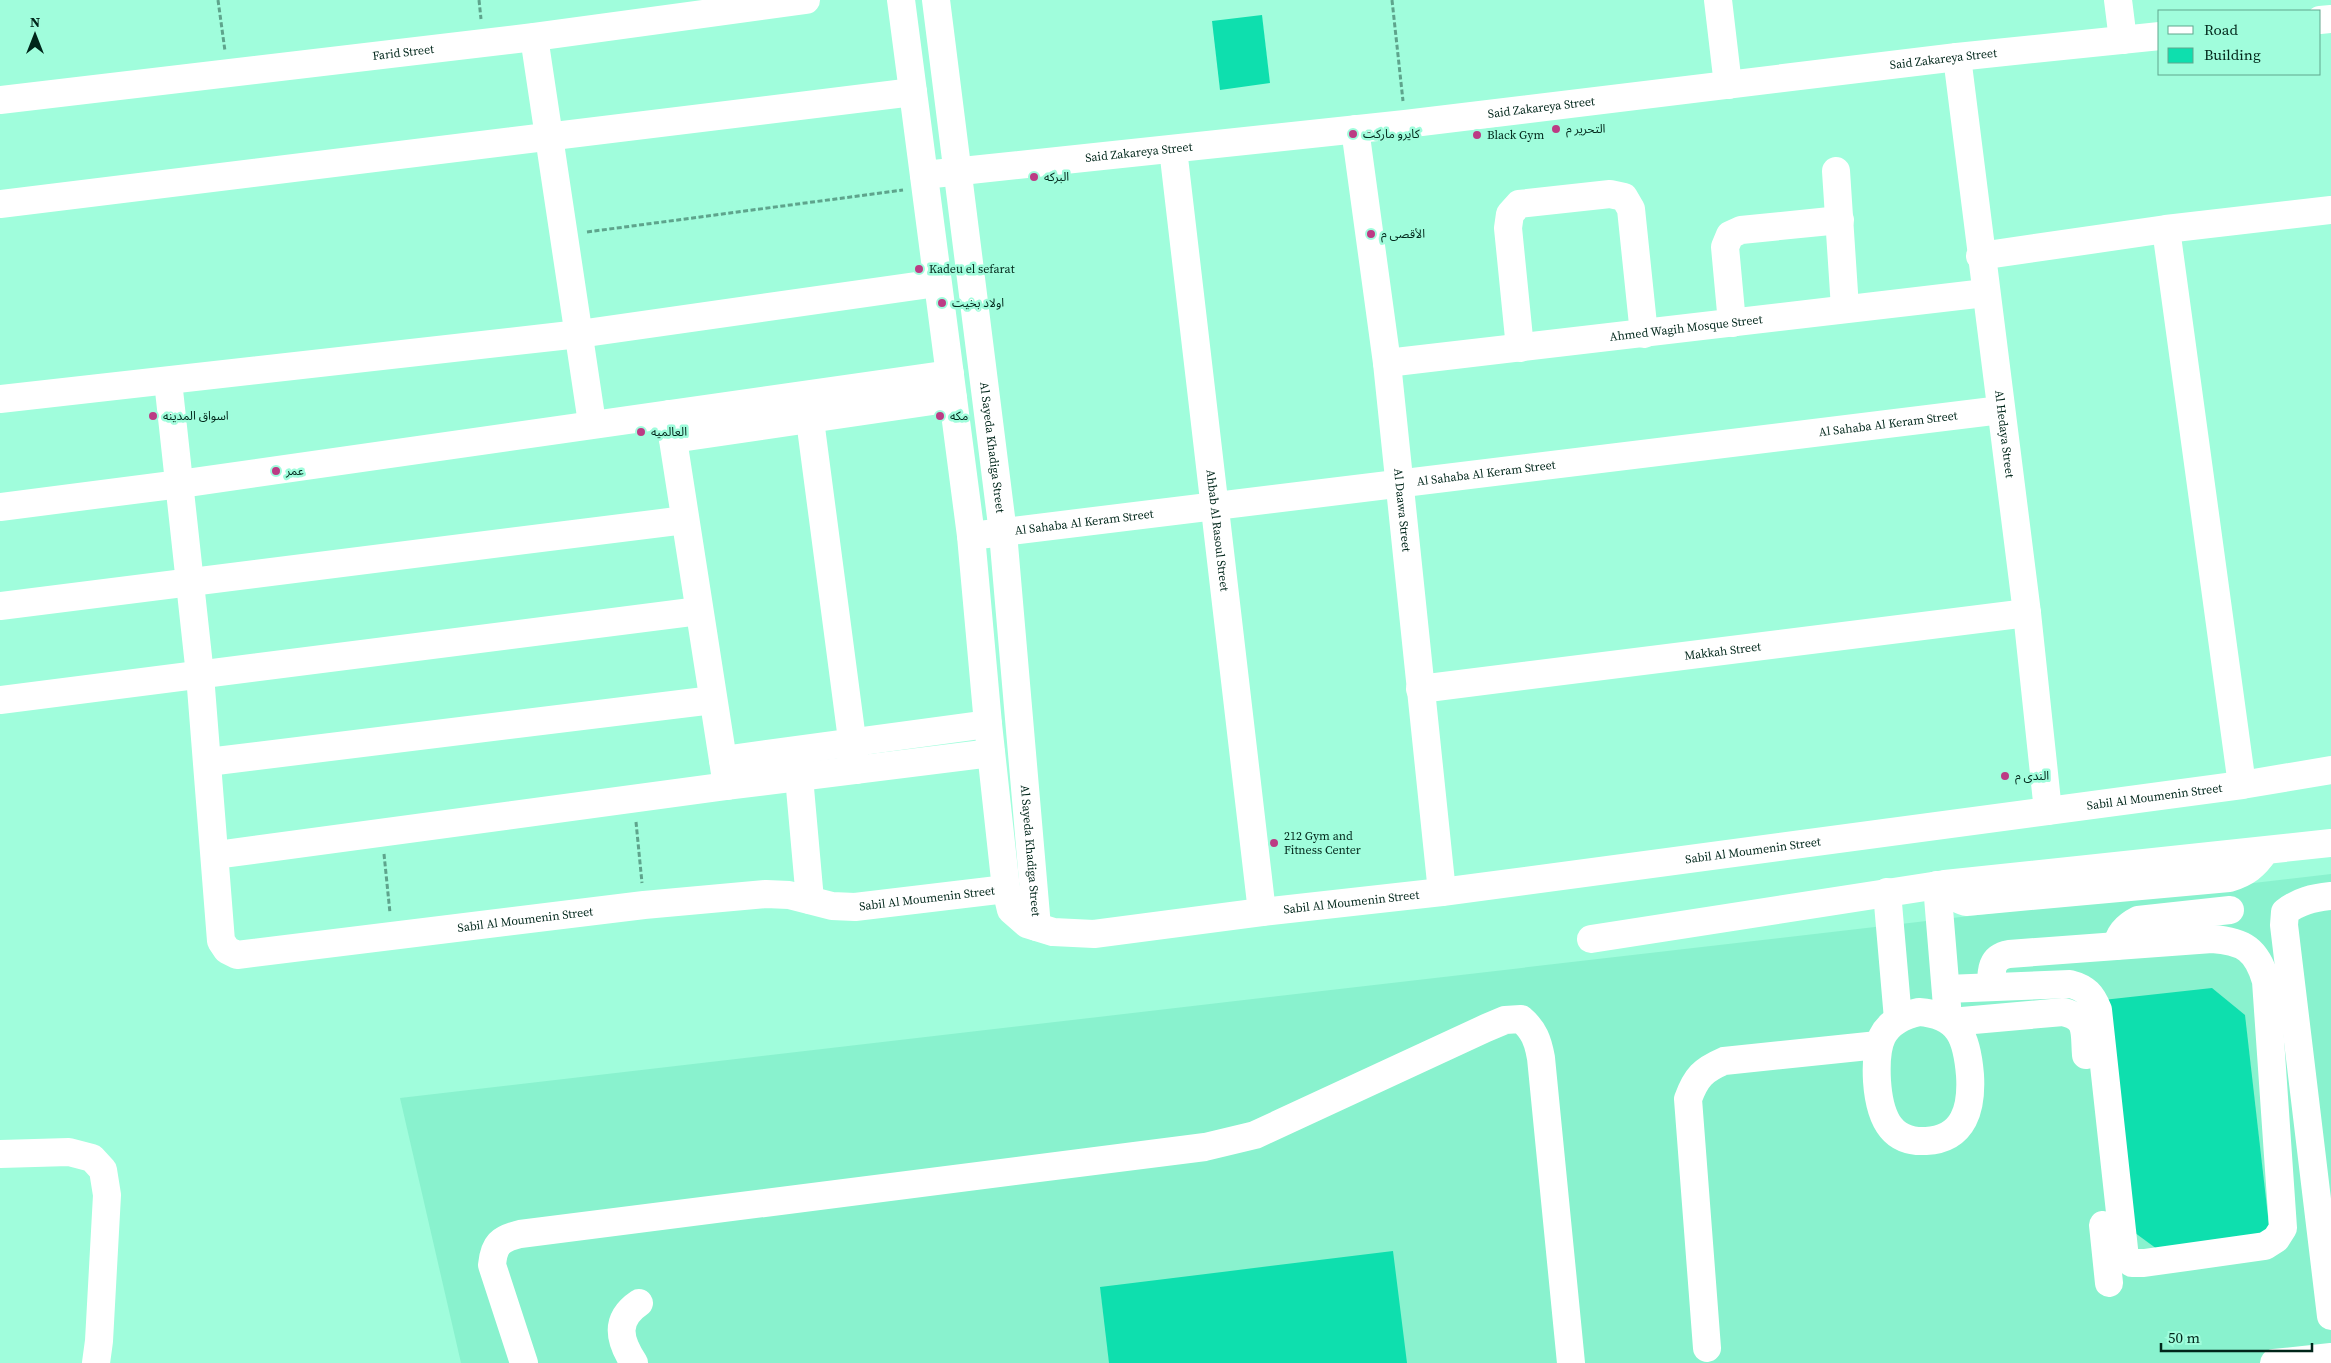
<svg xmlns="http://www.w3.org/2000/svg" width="2331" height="1363" font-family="'Source Serif 4','Noto Sans Arabic',serif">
  <rect width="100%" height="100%" fill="#a0fddc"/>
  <!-- built -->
  <path fill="#89f2ce" d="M2331 874V1363H461L400 1098Z"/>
  <!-- building -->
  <g fill="#0edfae">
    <path d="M1262 15 1270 83 1220 90 1212 21Z"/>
    <path d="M2212 988 2245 1015 2270 1234 2157 1249 2127 1227 2103 1000Z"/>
    <path d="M1393 1251 1407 1363H1109L1100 1287Z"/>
  </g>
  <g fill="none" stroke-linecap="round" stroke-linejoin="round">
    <!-- path -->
    <g stroke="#5ea48c" stroke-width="3" stroke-dasharray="5 2.5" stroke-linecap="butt">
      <path d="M218 0 225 51"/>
      <path d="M479 0 481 19"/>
      <path d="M1392 0 1403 101"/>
      <path d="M587 232 903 190"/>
      <path d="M636 822 642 883"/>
      <path d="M384 854 390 913"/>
    </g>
    <!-- minor -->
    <g stroke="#fff" stroke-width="28">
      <path d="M901 0 971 536 988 724 1006 889"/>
      <path id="s1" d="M936 0 1003 533 1037 927"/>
      <path d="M1718 0 1728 85"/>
      <path d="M2118 0 2123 40"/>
      <path d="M2320 20 2331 19"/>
      <path d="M534 37 592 423"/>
      <path id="s2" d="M1957 57 2027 613 2048 811"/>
      <path id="s3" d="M0 100 534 37 806 0"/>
      <path id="s4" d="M1355 129 1387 363 1442 892"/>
      <path id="s5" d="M1173 149 1262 912"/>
      <path d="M1836 171 1845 308"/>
      <path id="s6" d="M924 175 1405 124 1957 57 2160 36"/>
      <path d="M0 204 913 92"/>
      <path d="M2166 229 2242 785"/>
      <path d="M1980 256 2166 229 2331 210"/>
      <path d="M1732 323 1725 247 1730 235 1741 230 1840 220"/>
      <path d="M1520 348 1508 228 1510 214 1519 204 1610 194 1624 197 1631 209 1644 334"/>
      <path id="s7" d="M1387 363 1985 293"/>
      <path id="s8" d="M168 381 200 675 221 941 227 950 237 955 644 905 766 894 789 895 832 906 855 907 1006 889 1011 910 1027 924 1053 932 1094 934 1262 912 1442 892 2242 785 2331 770"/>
      <path d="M0 399 579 334 937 283"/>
      <path d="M669 414 727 786"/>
      <path d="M810 420 856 770"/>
      <path d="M673 439 953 398"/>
      <path d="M0 507 180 484 950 374"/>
      <path id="s9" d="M971 536 2001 410"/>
      <path d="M0 606 685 520"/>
      <path id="s10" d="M1420 689 2027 613"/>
      <path d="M0 700 699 611"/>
      <path d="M723 760 988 724"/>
      <path d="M208 762 713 700"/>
      <path d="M799 777 810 900"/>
      <path d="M216 855 727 786 991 753"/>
      <path d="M1945 884C1950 894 1955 899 1966 902L2229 878C2246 873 2255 866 2265 851"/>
      <path d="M1937 885 1947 1006"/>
      <path d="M1887 892 1898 1019"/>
      <path d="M2331 896C2313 898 2299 901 2285 912L2284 925 2331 1316"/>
      <path d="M1591 939 1945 884 2331 843"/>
      <path d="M2117 946C2119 933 2126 926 2138 920L2230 910"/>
      <path d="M1946 989 2070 984C2086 988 2092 995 2098 1010L2125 1258 2132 1263H2144L2265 1246 2276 1239 2283 1228 2266 981C2257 950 2244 941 2212 939L2009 954C1991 957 1991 971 1991 986"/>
      <path d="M1919 1012C1960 1015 1967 1039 1970 1075 1972 1107 1965 1139 1926 1141 1887 1143 1879 1111 1877 1081 1875 1045 1879 1021 1919 1012Z"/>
      <path d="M1951 1022 2063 1012C2089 1018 2084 1032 2086 1055"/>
      <path d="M0 1154 69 1152 92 1158 103 1170 107 1195 99 1341 96 1363"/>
      <path d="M2103 1225 2109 1283"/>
      <path d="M1707 1348 1688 1099C1696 1077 1703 1070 1724 1061L1878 1045"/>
      <path d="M524 1363 492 1265C494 1244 500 1239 520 1234L1205 1147 1255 1135 1486 1028 1505 1020 1521 1019C1534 1030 1538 1041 1541 1058L1571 1363"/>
      <path d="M634 1363C619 1340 614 1320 639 1303"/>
      <path d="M2274 1363 2331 1357"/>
    </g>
  </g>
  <!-- markers -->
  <g fill="#bc3b84" stroke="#a0fddc" stroke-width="2">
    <circle cx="1556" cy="129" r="5"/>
    <circle cx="1353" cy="134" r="5"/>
    <circle cx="1477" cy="135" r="5"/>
    <circle cx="1034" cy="177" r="5"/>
    <circle cx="1371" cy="234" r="5"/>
    <circle cx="919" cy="269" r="5"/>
    <circle cx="942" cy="303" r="5"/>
    <circle cx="153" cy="416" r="5"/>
    <circle cx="940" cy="416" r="5"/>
    <circle cx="641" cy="432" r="5"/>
    <circle cx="276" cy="471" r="5"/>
    <circle cx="2005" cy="776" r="5"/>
    <circle cx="1274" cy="843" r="5"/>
  </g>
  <g text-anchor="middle" stroke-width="5" stroke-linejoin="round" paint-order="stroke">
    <!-- street labels -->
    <g font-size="12" fill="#00261a" stroke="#a0fddc">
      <text dy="4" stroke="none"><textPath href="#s3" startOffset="406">Farid Street</textPath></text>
      <text dy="4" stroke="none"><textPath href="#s6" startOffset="1026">Said Zakareya Street</textPath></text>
      <text dy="4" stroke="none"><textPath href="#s6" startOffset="621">Said Zakareya Street</textPath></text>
      <text dy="4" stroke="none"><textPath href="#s6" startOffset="216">Said Zakareya Street</textPath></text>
      <text dy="4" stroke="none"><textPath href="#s7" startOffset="301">Ahmed Wagih Mosque Street</textPath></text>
      <text dy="4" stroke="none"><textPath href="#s9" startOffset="924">Al Sahaba Al Keram Street</textPath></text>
      <text dy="4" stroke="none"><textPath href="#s2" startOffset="380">Al Hedaya Street</textPath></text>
      <text dy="4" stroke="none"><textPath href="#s1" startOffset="451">Al Sayeda Khadiga Street</textPath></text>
      <text dy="4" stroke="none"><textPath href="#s9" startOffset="519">Al Sahaba Al Keram Street</textPath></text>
      <text dy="4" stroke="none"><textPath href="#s4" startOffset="384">Al Daawa Street</textPath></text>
      <text dy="4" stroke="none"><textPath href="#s9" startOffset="114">Al Sahaba Al Keram Street</textPath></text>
      <text dy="4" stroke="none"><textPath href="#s5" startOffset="384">Ahbab Al Rasoul Street</textPath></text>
      <text dy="4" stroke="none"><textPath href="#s10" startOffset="305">Makkah Street</textPath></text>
      <text dy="4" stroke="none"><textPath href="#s8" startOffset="2540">Sabil Al Moumenin Street</textPath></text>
      <text dy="4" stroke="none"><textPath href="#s1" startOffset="856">Al Sayeda Khadiga Street</textPath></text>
      <text dy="4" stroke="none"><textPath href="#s8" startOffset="2135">Sabil Al Moumenin Street</textPath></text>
      <text dy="4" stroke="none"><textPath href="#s8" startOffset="1280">Sabil Al Moumenin Street</textPath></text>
      <text dy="4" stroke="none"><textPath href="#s8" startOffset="1730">Sabil Al Moumenin Street</textPath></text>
      <text dy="4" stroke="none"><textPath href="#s8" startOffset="875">Sabil Al Moumenin Street</textPath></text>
    </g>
    <!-- poi labels -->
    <g font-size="12" fill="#00261a" stroke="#a0fddc" text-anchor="start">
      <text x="1566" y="133">التحرير م</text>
      <text x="1363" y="138">كايرو ماركت</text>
      <text x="1487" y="139">Black Gym</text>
      <text x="1044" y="181">البركه</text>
      <text x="1381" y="238">الأقصى م</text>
      <text x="929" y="273">Kadeu el sefarat</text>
      <text x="952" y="307">اولاد بخيت</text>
      <text x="163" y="420">اسواق المدينه</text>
      <text x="950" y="420">مكه</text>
      <text x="651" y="436">العالميه</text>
      <text x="286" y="475">عمر</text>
      <text x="2015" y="780">الندى م</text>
      <text x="1284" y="840">212 Gym and<tspan x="1284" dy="14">Fitness Center</tspan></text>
    </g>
  </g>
  <!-- legend -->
  <rect x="2158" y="10" width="162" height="65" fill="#a0fddc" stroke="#60a78e"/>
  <rect x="2168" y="26" width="25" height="8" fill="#ffffff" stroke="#60a78e"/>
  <text x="2204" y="35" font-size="15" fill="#00261a">Road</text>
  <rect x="2168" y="48" width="25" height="15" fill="#0edfae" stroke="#60a78e"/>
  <text x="2204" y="60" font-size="15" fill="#00261a">Building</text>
  <!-- north arrow -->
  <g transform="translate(35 35)" stroke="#a0fddc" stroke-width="4" paint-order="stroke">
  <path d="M0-4L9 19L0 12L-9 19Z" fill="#00261a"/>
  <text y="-8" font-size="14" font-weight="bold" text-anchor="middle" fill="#00261a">N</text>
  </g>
  <!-- scale -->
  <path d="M2161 1343v8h151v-8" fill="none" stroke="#00261a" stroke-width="2.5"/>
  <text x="2168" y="1343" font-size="15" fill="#00261a" stroke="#a0fddc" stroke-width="4" paint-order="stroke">50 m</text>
</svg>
